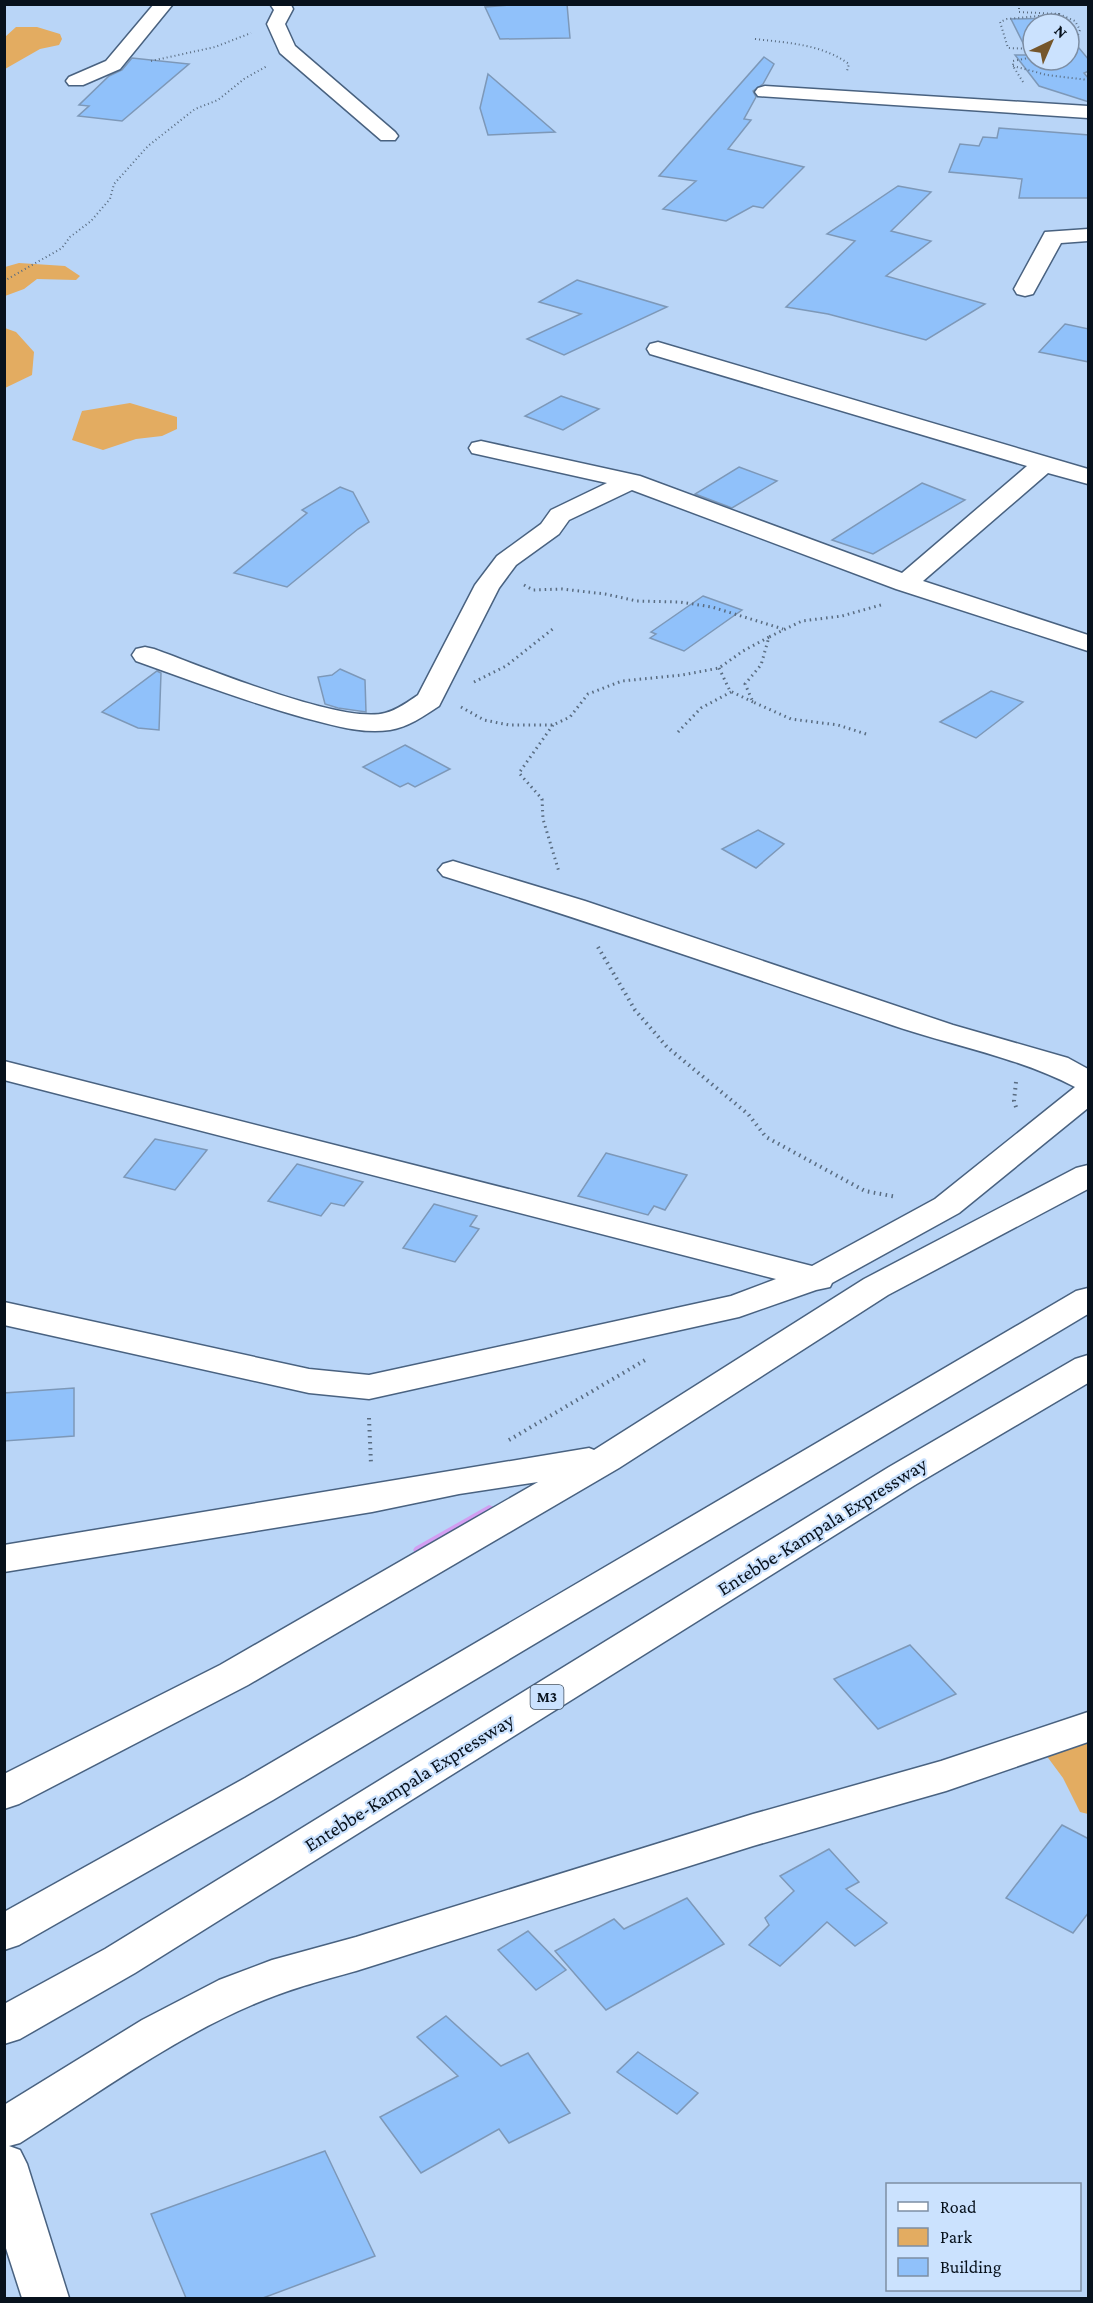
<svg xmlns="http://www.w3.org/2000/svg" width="1093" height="2303" font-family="'Crimson Pro',serif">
  <rect width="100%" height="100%" fill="#b9d5f7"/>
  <!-- green -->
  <g fill="#e3ac61">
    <path d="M16 27H37L60 34 62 39 59 45 40 49 5 69V37Z"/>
    <path d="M19 263 65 266 80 276 76 280 37 279 24 289 5 296V267Z"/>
    <path d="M5 328 16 332 34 352 32 375 5 388Z"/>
    <path d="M130 403 177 417V429L162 436 136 439 103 450 72 440 82 411Z"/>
    <path d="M1088 1714V1814L1080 1812 1063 1778 1043 1751 1044 1727Z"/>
  </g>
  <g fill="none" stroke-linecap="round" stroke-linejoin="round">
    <!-- stream -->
    <path fill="#d39ef2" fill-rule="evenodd" d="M489 1505 494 1507 496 1510 494 1513 425 1553H415L413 1550 415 1547Z"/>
  </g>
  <!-- building -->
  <g fill="#90c1fa" stroke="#7d98b8" stroke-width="1.5">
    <path d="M521 4H567L570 38 500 39 485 7Z"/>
    <path d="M1055 18 1059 24H1033V60H1069V36L1089 60V71L1084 73 1089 79V102L1039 86 1015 55H1029L1011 19Z"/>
    <path d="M764 57 774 64 763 84 753 91 756 97 744 119 751 120 728 149 804 167 763 208 753 206 726 221 663 209 696 181 659 176Z"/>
    <path d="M132 58 189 64 122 121 78 116 89 106 79 105 109 76 122 70Z"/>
    <path d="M488 74 555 132 488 135 480 108Z"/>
    <path d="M999 128 1089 135V198H1019L1022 179 949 172 960 144 979 146 983 137 997 138Z"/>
    <path d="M898 186 931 192 891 231 931 241 886 276 985 304 926 340 828 314 786 307 855 241 827 234Z"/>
    <path d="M577 280 667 307 564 355 527 339 581 314 539 302Z"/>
    <path d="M1065 324 1089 329V362L1039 352Z"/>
    <path d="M561 396 599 409 563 430 525 416Z"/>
    <path d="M739 467 777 481 732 508 695 494Z"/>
    <path d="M922 483 965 500 873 554 832 540Z"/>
    <path d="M340 487 353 492 369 522 358 529 287 587 234 573 307 513 302 510Z"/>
    <path d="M703 596 742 610 684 651 650 638 656 634 651 632Z"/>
    <path d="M340 669 365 680 366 712 338 708 325 704 318 677 332 675Z"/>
    <path d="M157 671 161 673 159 730 138 728 102 712Z"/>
    <path d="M991 691 1023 702 976 738 940 722Z"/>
    <path d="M405 745 450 769 415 787 408 783 400 787 363 767Z"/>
    <path d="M758 830 784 844 756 868 722 849Z"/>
    <path d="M155 1139 207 1150 175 1190 124 1177Z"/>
    <path d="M606 1153 687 1175 665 1210 654 1206 648 1215 578 1196Z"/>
    <path d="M297 1164 363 1182 344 1206 331 1203 321 1216 268 1201Z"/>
    <path d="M434 1204 477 1216 470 1226 479 1229 455 1262 403 1248Z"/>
    <path d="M74 1388V1436L4 1441V1393Z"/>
    <path d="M910 1645 956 1694 878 1729 834 1679Z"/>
    <path d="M1062 1825 1089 1839V1912L1073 1933 1006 1898Z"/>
    <path d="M829 1849 859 1882 846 1889 887 1923 855 1946 827 1922 780 1966 749 1945 769 1925 765 1918 794 1891 780 1876Z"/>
    <path d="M687 1898 724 1944 606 2010 555 1951 614 1919 624 1929Z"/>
    <path d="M528 1931 566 1970 536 1990 498 1950Z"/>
    <path d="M446 2016 501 2066 528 2053 570 2113 509 2143 499 2129 421 2173 380 2117 458 2076 417 2037Z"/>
    <path d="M638 2052 698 2093 677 2114 617 2072Z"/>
    <path d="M325 2151 375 2256 263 2298H186L151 2214Z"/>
  </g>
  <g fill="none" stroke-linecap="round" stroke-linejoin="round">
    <defs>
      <g id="minor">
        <path d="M154 4H173L120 69 83 85H69L66 81 69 77 106 61Z"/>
        <path d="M270 4 291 5 293 9 285 24 295 46 395 132 398 136 395 140H381L280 53 267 24 274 10Z"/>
        <path d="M765 86 1088 106V118L758 96 755 92 758 88Z"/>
        <path d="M1088 229V241L1061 243 1033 294 1025 296 1017 294 1014 289 1045 232Z"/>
        <path d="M658 342 1088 469V484L1048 473 923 581 1088 635V651L896 589 632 490 569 520 559 534 516 565 499 588 439 706C424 716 408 727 390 730 360 734 333 725 305 718 247 702 192 681 136 661L132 655 136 649 145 647 154 649C201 666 342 725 385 713 397 710 408 702 418 695L475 585 497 556 541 524 551 510 607 483 472 453 469 448 472 443 481 441 640 476 902 573 1027 466 650 354 647 349 650 344Z"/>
        <path d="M453 861 585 901 953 1025 1068 1058 1088 1069V1108L959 1213 832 1283 830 1287 816 1290 739 1317 369 1399 309 1393 4 1325V1302L309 1369 369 1375 731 1296 776 1279 4 1080V1061L812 1266 935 1199 1075 1087C1016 1056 948 1045 886 1023 738 973 591 922 443 876L438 870 443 864Z"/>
        <path d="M1088 1165V1189L888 1295 619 1468 248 1685 19 1804 4 1809V1774L220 1665 538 1482 459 1494 372 1512 4 1572V1545L589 1448 594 1450 864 1279 1076 1168Z"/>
        <path d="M1088 1712V1742L946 1791 753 1846 356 1971C320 1981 286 1990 252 2005 172 2039 94 2096 20 2143L9 2146 20 2150 27 2164 69 2298H22L4 2242V2105L142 2020 219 1980 272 1960 356 1937 753 1814 941 1761Z"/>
      </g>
      <g id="highway">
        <path d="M1088 1288V1314L273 1800 19 1945 4 1950V1912L245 1778 1076 1291Z"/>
        <path d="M1088 1355V1383L915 1485 135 1973 20 2039 4 2044V2004L105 1949 889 1467 1075 1359Z"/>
      </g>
    </defs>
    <!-- minor casing -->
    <use href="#minor" stroke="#496280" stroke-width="3"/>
    <!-- highway casing -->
    <use href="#highway" stroke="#496280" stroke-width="3"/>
    <!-- path-far2 -->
    <g stroke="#596c81" stroke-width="2" stroke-dasharray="1 3" stroke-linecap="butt">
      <path d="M1019 4V12L1059 14 1007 19 1000 22 1008 48 1033 49"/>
      <path d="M1059 14 1075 21 1080 30 1076 40 1069 45"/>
      <path d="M755 39C789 43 821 44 849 64L847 71"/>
      <path d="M151 61 215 47 251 33"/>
      <path d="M1013 66 1047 75 1088 80"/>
      <path d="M1023 82 1013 66V61L1033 57"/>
      <path d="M4 281 62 248 70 237 91 221 110 199 114 184 148 146 195 109 218 100 244 79 267 66"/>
    </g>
    <!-- path-far1 -->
    <g stroke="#596c81" stroke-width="3" stroke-dasharray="1.5 4" stroke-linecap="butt">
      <path d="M524 585 533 590 562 589 605 594 637 601 680 602 712 607 783 629"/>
      <path d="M719 668 730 691 753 702"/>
      <path d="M474 682 506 666 554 628"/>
      <path d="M461 707 484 720 509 725H553L570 717 588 694 622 681 682 675 719 668 743 651 769 637"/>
      <path d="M553 725 519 773 542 799 543 819 559 872"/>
      <path d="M678 732 701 708 731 692"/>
      <path d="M866 734 838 725 791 719 753 702 745 684 761 665 769 637 802 621 842 616 881 605"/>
    </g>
    <!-- path -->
    <g stroke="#596c81" stroke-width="4" stroke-dasharray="1.5 4.5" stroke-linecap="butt">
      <path d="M598 947 635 1010 667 1047 748 1114 766 1137 865 1191 897 1197"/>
      <path d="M1016 1082 1014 1101 1017 1110"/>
      <path d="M369 1418 371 1464"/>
      <path d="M509 1440 647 1359"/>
    </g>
    <!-- minor -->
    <use href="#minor" fill="#fff" fill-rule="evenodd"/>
    <!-- highway -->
    <use href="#highway" fill="#fff" fill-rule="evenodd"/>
  </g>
  <g text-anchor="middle" stroke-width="4.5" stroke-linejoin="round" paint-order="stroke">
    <!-- shield labels -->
    <rect fill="#cbe2fe" stroke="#425060" stroke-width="1.5" x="530.5" y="1685" width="33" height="24" rx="4.5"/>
    <g font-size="15" font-weight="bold" fill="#07111c">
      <text x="547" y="1702">M3</text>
    </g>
    <!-- near-street labels -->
    <g font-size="20" fill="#07111c" stroke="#cbe2fe">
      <text transform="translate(822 1526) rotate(-32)" y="7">Entebbe-Kampala Expressway</text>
      <text transform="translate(409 1782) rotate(-32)" y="7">Entebbe-Kampala Expressway</text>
    </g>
  </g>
  <!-- border -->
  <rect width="1093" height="2303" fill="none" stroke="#07111c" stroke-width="12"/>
  <!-- legend -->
  <rect x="886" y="2183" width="195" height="108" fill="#cbe2fe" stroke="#7d8ea4" stroke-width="1.5"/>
  <rect x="898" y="2202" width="30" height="9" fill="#ffffff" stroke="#7d8ea4" stroke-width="1.5"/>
  <text x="940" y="2213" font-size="18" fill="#07111c">Road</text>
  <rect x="898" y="2228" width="30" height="18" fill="#e3ac61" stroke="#7d8ea4" stroke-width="1.5"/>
  <text x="940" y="2243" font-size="18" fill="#07111c">Park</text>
  <rect x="898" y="2258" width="30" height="18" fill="#90c1fa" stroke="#7d8ea4" stroke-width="1.5"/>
  <text x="940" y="2273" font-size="18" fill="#07111c">Building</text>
  <!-- north arrow -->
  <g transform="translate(1051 42) rotate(44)"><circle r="28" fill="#cbe2fe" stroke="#7d8ea4" stroke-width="1.5"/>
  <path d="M0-4.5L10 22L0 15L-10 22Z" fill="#75562b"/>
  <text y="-9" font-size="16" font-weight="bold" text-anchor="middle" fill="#07111c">N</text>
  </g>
</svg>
